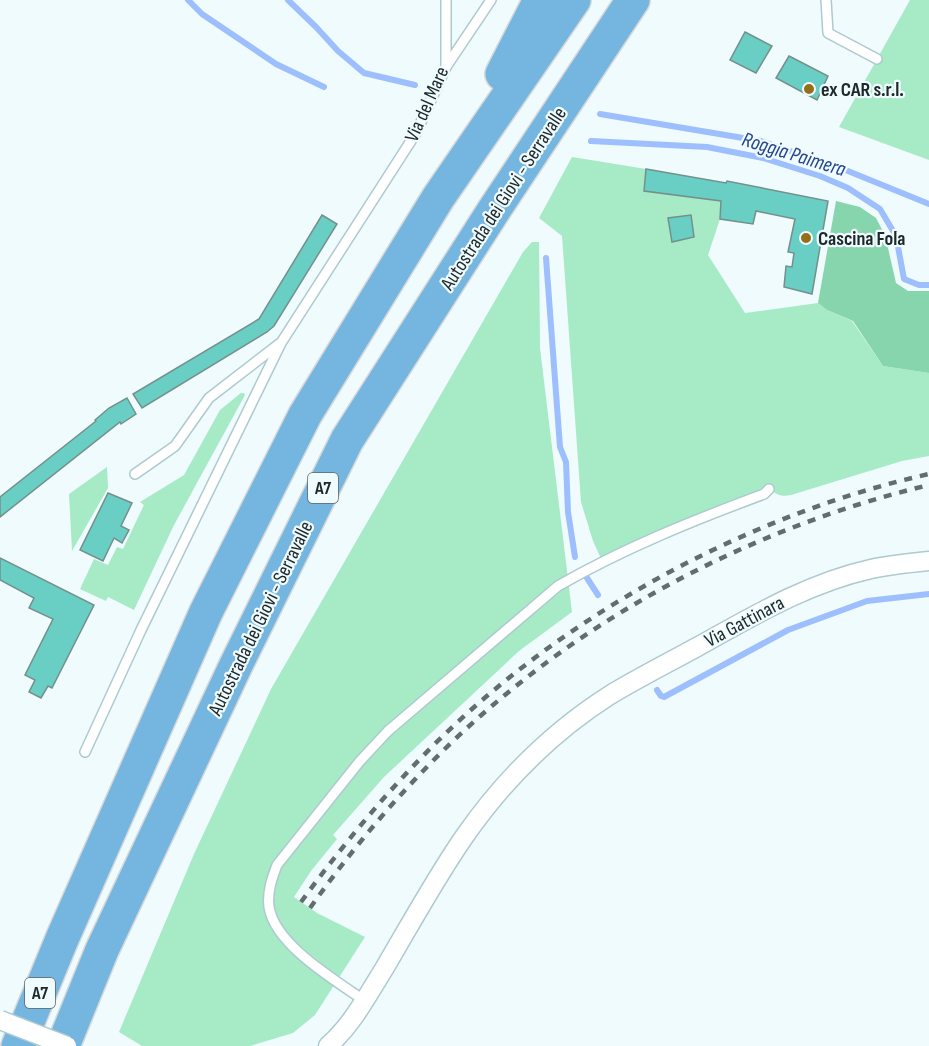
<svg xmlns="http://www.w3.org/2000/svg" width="929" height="1046" font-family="'Sofia Sans Condensed',sans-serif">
  <rect width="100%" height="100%" fill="#f0fbfe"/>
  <!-- green -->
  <g fill="#a7eac6">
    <path d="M910 0H929V160L839 127Z"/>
    <path d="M572 157 646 169 644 191 721 201 720 219 708 255 745 313 818 303 827 310 852 321 883 366 929 373V456L902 461 791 495C781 497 777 495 769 489L603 563 593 541 581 502 562 236 539 218Z"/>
    <path d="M532 242H539L540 348 572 612 519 651 384 777 333 835 337 839 311 871 294 897 317 913 365 937 315 1015 293 1033 250 1046H142L119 1032 194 854 271 689 523 252Z"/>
    <path d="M241 393H244L245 395 174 525 134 610 108 597 106 601 80 589 94 559 108 565 117 547 123 549 144 505 140 502 184 475 220 410Z"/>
    <path d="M107 467 108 488 72 551 69 494Z"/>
  </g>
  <!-- forest -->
  <path fill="#87d5ad" d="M836 201 860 207 876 218 885 235 896 283 908 291H929V373L883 366 853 321 827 310 818 303Z"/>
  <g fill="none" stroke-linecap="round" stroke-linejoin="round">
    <!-- stream -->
    <g stroke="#9ebffe" stroke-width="6">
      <path d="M188 0 202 14 276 64 324 87"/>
      <path d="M288 0 316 27 338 51 364 73 415 85"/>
      <path d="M600 114 761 141 843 169 929 204"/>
      <path d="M591 141 707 147 763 158 820 176 848 188 880 209 896 236 904 279 919 285H929"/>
      <path d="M546 258 560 447 566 462 568 512 575 557"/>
      <path d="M587 578 598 595"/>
      <path d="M657 690 661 696 664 697 788 630 867 601 929 594"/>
    </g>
  </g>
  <!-- building -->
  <g fill="#69cec3" stroke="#74908c" stroke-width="1.5">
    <path d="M745 32 772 46 756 73 730 60Z"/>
    <path d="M789 56 828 76 817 100 776 78Z"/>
    <path d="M646 169 726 183 727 181 828 201 812 294 784 287 786 266 792 267 794 253 788 252 795 219 756 211 753 224 720 219 721 201 644 191Z"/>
    <path d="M322 215 337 224 274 326 267 332 142 408 133 394 259 319Z"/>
    <path d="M691 215 694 237 672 242 668 218Z"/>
    <path d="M127 398 136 414 121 424 120 422 0 517V497L96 421 95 420 109 408Z"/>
    <path d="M108 493 132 503 121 526 129 530 122 543 114 538 103 561 80 550Z"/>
    <path d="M0 558 94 605 52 688 48 686 41 698 29 692 35 680 25 675 53 619 29 608 34 598 0 580Z"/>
  </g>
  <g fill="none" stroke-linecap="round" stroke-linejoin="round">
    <defs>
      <g id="service">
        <path d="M826 0 828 33 877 59"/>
        <path d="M446 67 491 0"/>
        <path d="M135 474 175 446 209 398 279 344"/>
        <path d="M85 752 141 630 281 343 416 133 446 67V0"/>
        <path d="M365 1001C335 980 275 945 269 907 267 892 272 878 277 865L360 761 388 731 558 586C624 548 694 520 764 494L769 489"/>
      </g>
      <path id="minor" d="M328 1046C352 1025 367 996 384 969 410 925 435 879 464 837 503 781 552 732 610 695 638 678 668 663 697 647 753 616 808 583 871 569 890 565 909 563 929 561"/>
      <g id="motorway">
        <path d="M502 74 540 0"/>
        <path d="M18 1046 62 939 206 612 305 415 438 198 574 0"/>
        <path d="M63 1046 102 950 236 665 347 440 494 210 633 0"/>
      </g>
    </defs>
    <!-- service casing -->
    <use href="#service" stroke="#adcad0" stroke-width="12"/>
    <!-- minor casing -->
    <use href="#minor" stroke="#adcad0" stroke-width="21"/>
    <!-- motorway casing -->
    <use href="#motorway" stroke="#d6d8d9" stroke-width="36"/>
    <!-- service -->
    <use href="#service" stroke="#fff" stroke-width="9"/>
    <!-- minor -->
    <use href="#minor" stroke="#fff" stroke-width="18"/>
    <!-- motorway -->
    <use href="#motorway" stroke="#74b6e0" stroke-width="33"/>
    <!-- rail -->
    <g stroke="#626d6f" stroke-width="4.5" stroke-dasharray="8 8" stroke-linecap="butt">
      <path d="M301 902C345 842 392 785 446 733 575 609 754 513 929 474"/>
      <path d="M310 908C352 849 399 793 451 743 582 617 753 527 929 485"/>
    </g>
    <defs>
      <path id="minor-bridge" d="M0 1020 67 1046"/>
    </defs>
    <!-- minor-bridge casing -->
    <use href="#minor-bridge" stroke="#adcad0" stroke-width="21" stroke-linecap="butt"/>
    <!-- minor-bridge -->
    <use href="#minor-bridge" stroke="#fff" stroke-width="18"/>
  </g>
  <!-- markers -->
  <g fill="#946f18" stroke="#f0fbfe" stroke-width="2">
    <circle cx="809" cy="89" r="6"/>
    <circle cx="806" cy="238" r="6"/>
  </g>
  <g text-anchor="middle" stroke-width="4.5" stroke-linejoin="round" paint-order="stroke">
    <!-- shield labels -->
    <g fill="#f0fbfe" stroke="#5c676a" stroke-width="1.5">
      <rect x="308" y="473" width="30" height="30" rx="4.5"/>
      <rect x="25" y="978" width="30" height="30" rx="4.5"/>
    </g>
    <g font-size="18" font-weight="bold" fill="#1d282a">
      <text x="323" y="494">A7</text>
      <text x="40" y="999">A7</text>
    </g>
    <!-- poi labels -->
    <g font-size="20" font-weight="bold" fill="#1d282a" stroke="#f0fbfe" text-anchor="start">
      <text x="821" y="96">ex CAR s.r.l.</text>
      <text x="818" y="245">Cascina Fola</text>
    </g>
    <!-- street labels -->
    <g font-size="20" fill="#1d282a" stroke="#f0fbfe">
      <text transform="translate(426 104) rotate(-66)" y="7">Via del Mare</text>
      <text transform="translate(503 198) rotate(-57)" y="7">Autostrada dei Giovi - Serravalle</text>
      <text transform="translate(260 618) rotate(-64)" y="7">Autostrada dei Giovi - Serravalle</text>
      <text transform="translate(744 621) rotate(-28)" y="7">Via Gattinara</text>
    </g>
    <!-- water labels -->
    <g font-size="21" font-style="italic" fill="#25468e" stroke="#f0fbfe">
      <text transform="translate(794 154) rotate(17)" y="7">Roggia Paimera</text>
    </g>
  </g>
</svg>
